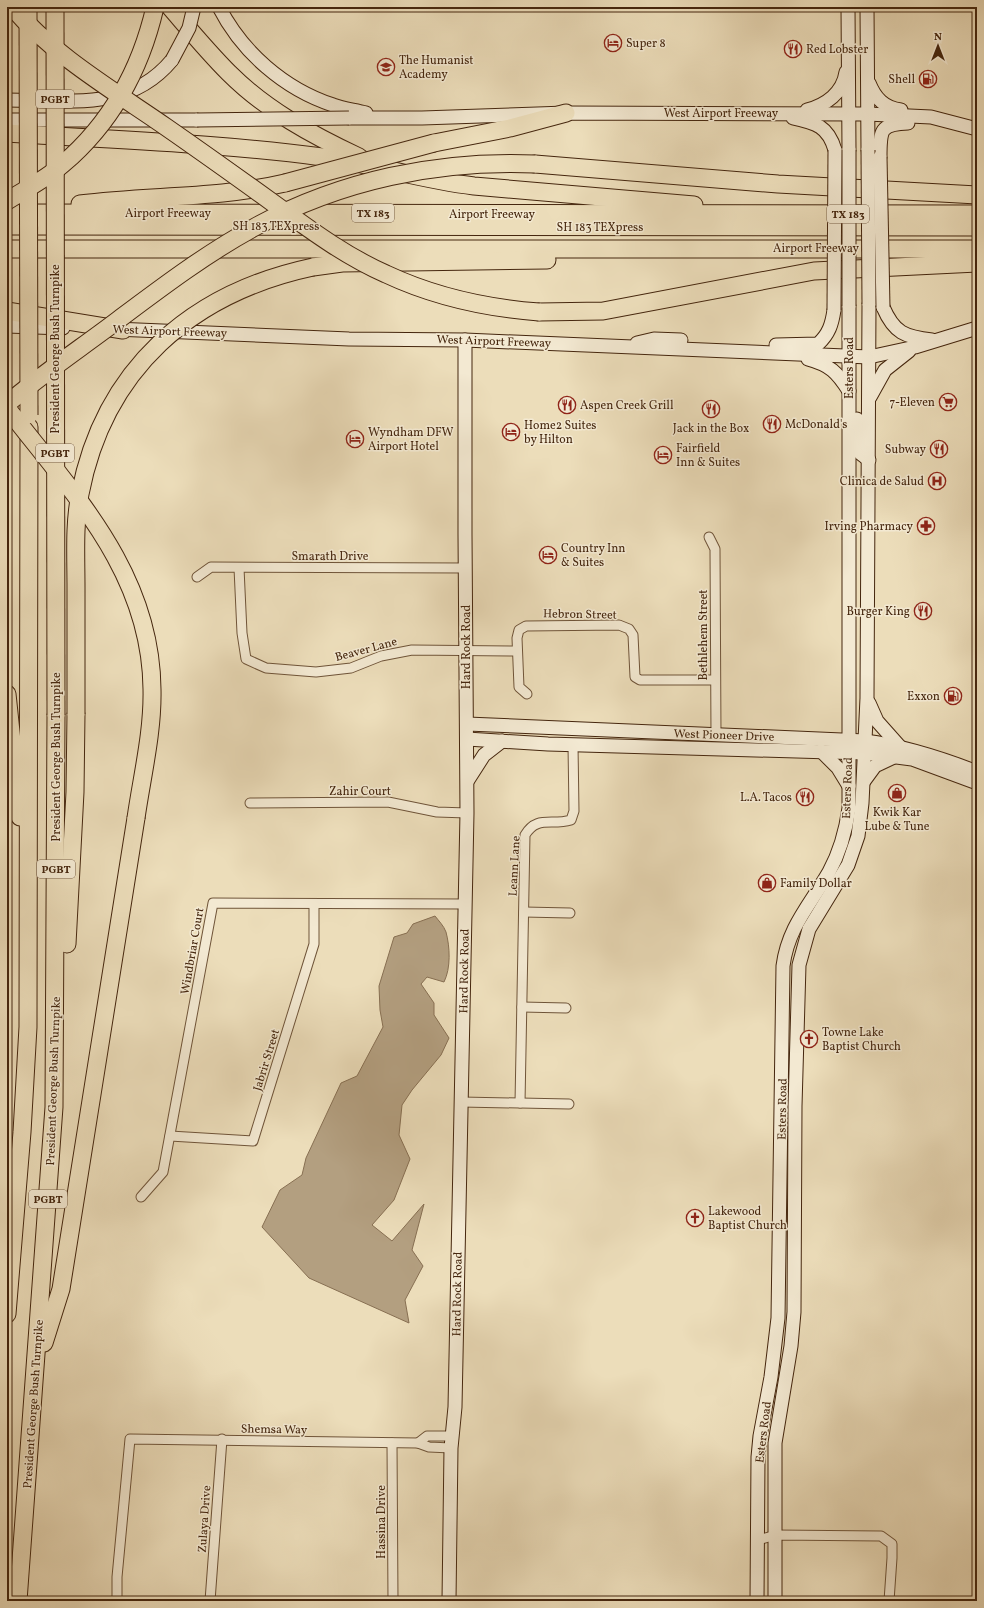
<svg xmlns="http://www.w3.org/2000/svg" width="984" height="1608" font-family="Vollkorn,serif">
  <rect width="100%" height="100%" fill="#ecddba"/>
  <filter id="stains"><feTurbulence type="fractalNoise" baseFrequency=".005" numOctaves="4"/><feColorMatrix values="0 0 0 0 .2 0 0 0 0 .09 0 0 0 0 .02 0 0 0 .5 -.17"/></filter>
  <radialGradient id="worn" r=".72"><stop offset=".6" stop-color="#630" stop-opacity="0"/><stop offset="1" stop-color="#630" stop-opacity=".3"/></radialGradient>
  <!-- water -->
  <path fill="#b39f80" stroke="#876f52" d="M435 916C438 920 444 926 446 932 450 947 451 968 444 982L427 977 421 984 434 1003V1015L449 1038 441 1055 412 1090 402 1105 399 1135 410 1159 394 1200 372 1225 392 1241 424 1204 412 1250 423 1266 405 1300 409 1323 309 1278 262 1227 280 1190 302 1175 306 1158 341 1083 357 1076 383 1027 380 1010 379 986 394 937 407 933 413 924Z"/>
  <g fill="none" stroke-linecap="round" stroke-linejoin="round">
    <defs>
      <g id="street">
        <path d="M709 537 715 549 716 735"/>
        <path d="M239 568 242 633 246 659 266 668 316 672 351 668 381 656 412 650 517 651"/>
        <path d="M197 577 211 567 465 568"/>
        <path d="M527 694 519 687 517 638 519 630 526 626 619 625 629 629 633 635 635 677 640 680H714"/>
        <path d="M250 803 388 802 437 812 467 813"/>
        <path d="M524 912 570 913"/>
        <path d="M522 1007 566 1008"/>
        <path d="M461 1102 569 1104"/>
        <path d="M520 1103 525 835C537 815 551 826 571 820L574 811 573 745"/>
        <path d="M170 1136 253 1141 314 944V904"/>
        <path d="M141 1197 163 1172 213 903 466 904"/>
        <path d="M392 1443 393 1601"/>
        <path d="M418 1443 427 1436H452"/>
        <path d="M758 1540 776 1535 881 1536 892 1544V1558L889 1601"/>
        <path d="M117 1601V1577L130 1439 418 1443 429 1447 451 1448"/>
        <path d="M210 1601 222 1439"/>
      </g>
      <g id="secondary">
        <path d="M219 7C242 52 284 89 333 105 343 109 355 110 366 113"/>
        <path d="M848 7 849 150"/>
        <path d="M867 7 868 150"/>
        <path d="M869 83C875 98 884 108 901 110"/>
        <path d="M7 100C68 100 129 112 172 60"/>
        <path d="M807 110C826 105 843 93 846 72"/>
        <path d="M349 118H422L566 113 867 114 931 117 977 129"/>
        <path d="M793 118C816 123 828 126 835 150"/>
        <path d="M7 120H197"/>
        <path d="M880 157C880 130 880 124 908 123"/>
        <path d="M883 307C894 333 905 337 932 340"/>
        <path d="M7 326 63 328"/>
        <path d="M115 329 349 339 465 340 869 357 915 347 977 328"/>
        <path d="M637 343 654 339 681 340"/>
        <path d="M776 345 818 344C829 334 832 324 834 310"/>
        <path d="M808 359C830 365 837 372 849 391"/>
        <path d="M870 397 885 370 909 351"/>
        <path d="M857 419 860 453 869 460"/>
        <path d="M869 703 877 721 901 748"/>
        <path d="M467 724 865 741C904 746 941 758 977 772"/>
        <path d="M467 739 548 744 865 753 912 759 977 783"/>
        <path d="M821 751 838 768 849 786"/>
        <path d="M468 780 484 755 502 741"/>
        <path d="M864 781 875 766 894 757"/>
        <path d="M449 1601 451 1448 455 1407 467 813 465 534V340"/>
        <path d="M757 1601 758 1457 760 1436 771 1377 778 1318 783 966C788 927 810 905 829 872 840 852 846 830 849 808V306"/>
        <path d="M775 1601V1443L791 1346 794 1312 795 1106 799 965 809 929 848 865 858 836 862 803 867 698 869 304"/>
      </g>
      <g id="highway">
        <path d="M170 7C189 29 208 52 229 73 266 110 312 135 359 157"/>
        <path d="M7 133C112 140 217 143 322 157 373 164 422 180 474 186L694 205"/>
        <path d="M434 143 510 128 566 113"/>
        <path d="M535 164 778 184 977 195"/>
        <path d="M80 204C149 195 216 199 285 183"/>
        <path d="M7 213 977 214"/>
        <path d="M7 226 977 227"/>
        <path d="M7 249H977"/>
        <path d="M313 267 342 263 547 260"/>
        <path d="M7 311 123 330"/>
        <path d="M539 312 603 311 814 271 977 263"/>
        <path d="M7 694 20 817"/>
        <path d="M67 944 75 792 76 714"/>
        <path d="M7 1314 22 1132 28 1027 29 427"/>
        <path d="M44 1343 61 1289 136 818"/>
        <path d="M18 1601 54 1107 56 715"/>
      </g>
    </defs>
    <!-- street casing -->
    <use href="#street" stroke="#6f5439" stroke-width="11"/>
    <!-- secondary casing -->
    <use href="#secondary" stroke="#45260e" stroke-width="15"/>
    <!-- highway casing -->
    <use href="#highway" stroke="#45260e" stroke-width="19"/>
    <!-- street -->
    <use href="#street" stroke="#f3e9d2" stroke-width="9"/>
    <!-- secondary -->
    <use href="#secondary" stroke="#f3e9d2" stroke-width="13"/>
    <!-- highway -->
    <use href="#highway" stroke="#ecddba" stroke-width="17"/>
    <defs>
      <g id="secondary-bridge">
        <path d="M172 60 189 28 194 7"/>
        <path d="M197 120 349 118"/>
        <path d="M849 150V306"/>
        <path d="M868 150 869 304"/>
        <path d="M880 157 883 307"/>
        <path d="M834 310 835 150"/>
      </g>
      <g id="highway-bridge">
        <path d="M12 7C53 55 114 91 166 127 202 152 237 177 273 203 309 229 345 256 386 274 435 297 486 308 539 312"/>
        <path d="M28 7 29 415"/>
        <path d="M55 7 56 715"/>
        <path d="M285 183 434 143"/>
        <path d="M7 201C26 189 46 179 63 164 111 123 141 68 155 7"/>
        <path d="M7 404C42 374 81 348 118 320 162 287 207 253 255 227 341 180 438 160 535 164"/>
        <path d="M7 408C74 495 151 573 152 689 153 732 142 776 136 818"/>
        <path d="M76 714C76 672 76 629 76 587 76 556 74 524 80 494 104 369 191 293 313 267"/>
      </g>
    </defs>
    <!-- secondary-bridge casing -->
    <use href="#secondary-bridge" stroke="#45260e" stroke-width="15" stroke-linecap="butt"/>
    <!-- highway-bridge casing -->
    <use href="#highway-bridge" stroke="#45260e" stroke-width="19" stroke-linecap="butt"/>
    <!-- secondary-bridge -->
    <use href="#secondary-bridge" stroke="#f3e9d2" stroke-width="13"/>
    <!-- highway-bridge -->
    <use href="#highway-bridge" stroke="#ecddba" stroke-width="17"/>
  </g>
  <!-- icons -->
  <defs>
    <symbol id="hotel-ring" viewBox="-11 -11 22 22"><circle r="9.5" fill="#f3e9d2" stroke="#8f2418" stroke-width="1.5"/><path d="M-6-4.5h1.5V1H6V5H4.5V3h-9V5H-6ZM-4 0a1.8 1.8 0 1 1 3.6 0ZM.5 0V-2.5h3Q6-2.5 6 0Z" fill="#8f2418"/></symbol>
    <symbol id="restaurant-ring" viewBox="-11 -11 22 22"><circle r="9.5" fill="#f3e9d2" stroke="#8f2418" stroke-width="1.5"/><path d="M-5-6h1v4h1v-4h1v4h1v-4h1v5L-1.5 .5V6h-2V.5L-5-1ZM5-6V6H3V1.5H1.5Q1.5-4 5-6Z" fill="#8f2418"/></symbol>
    <symbol id="school-ring" viewBox="-11 -11 22 22"><circle r="9.5" fill="#f3e9d2" stroke="#8f2418" stroke-width="1.5"/><path d="M0-5L7-2L0 1L-7-2ZM-4 1L0 2.5L4 1V4Q0 6-4 4Z" fill="#8f2418"/></symbol>
    <symbol id="fuel-ring" viewBox="-11 -11 22 22"><circle r="9.5" fill="#f3e9d2" stroke="#8f2418" stroke-width="1.5"/><path d="M-5.5-6h7V0h2V4h1.3V-2.5L3-4.5l.8-.8L6-3V5H2.5V1h-1V6h-7ZM-4.2-4.7v3.2H.2V-4.7Z" fill="#8f2418"/></symbol>
    <symbol id="supermarket-ring" viewBox="-11 -11 22 22"><circle r="9.5" fill="#f3e9d2" stroke="#8f2418" stroke-width="1.5"/><path d="M-6-5.5h2.5l.6 2H6L4.5 2H-2.5L-4.4-4H-6ZM-1.5 3.2a1.3 1.3 0 1 0 .1 0ZM3 3.2a1.3 1.3 0 1 0 .1 0Z" fill="#8f2418"/></symbol>
    <symbol id="hospital-ring" viewBox="-11 -11 22 22"><circle r="9.5" fill="#f3e9d2" stroke="#8f2418" stroke-width="1.5"/><path d="M-5-5h3v3.5h4V-5h3V5h-3V1.5h-4V5h-3Z" fill="#8f2418"/></symbol>
    <symbol id="pharmacy-ring" viewBox="-11 -11 22 22"><circle r="9.5" fill="#f3e9d2" stroke="#8f2418" stroke-width="1.5"/><path d="M-2-6h4v4h4v4h-4v4h-4v-4h-4v-4h4Z" fill="#8f2418"/></symbol>
    <symbol id="shop-ring" viewBox="-11 -11 22 22"><circle r="9.5" fill="#f3e9d2" stroke="#8f2418" stroke-width="1.5"/><path d="M-5-2.5h2.3a2.7 3.5 0 0 1 5.4 0H5L5.5 6h-11ZM-1.5-2.5h3a1.5 2.3 0 0 0-3 0Z" fill="#8f2418"/></symbol>
    <symbol id="church-ring" viewBox="-11 -11 22 22"><circle r="9.5" fill="#f3e9d2" stroke="#8f2418" stroke-width="1.5"/><path d="M-1.2-6h2.4v3.5h3.3v2.4h-3.3V6h-2.4V-.1h-3.3v-2.4h3.3Z" fill="#8f2418"/></symbol>
  </defs>
  <g fill-rule="evenodd">
    <use href="#hotel-ring" x="603" y="33" width="20" height="20"/>
    <use href="#restaurant-ring" x="783" y="39" width="20" height="20"/>
    <use href="#school-ring" x="376" y="57" width="20" height="20"/>
    <use href="#fuel-ring" x="918" y="69" width="20" height="20"/>
    <use href="#supermarket-ring" x="938" y="392" width="20" height="20"/>
    <use href="#restaurant-ring" x="557" y="395" width="20" height="20"/>
    <use href="#restaurant-ring" x="701" y="399" width="20" height="20"/>
    <use href="#restaurant-ring" x="762" y="414" width="20" height="20"/>
    <use href="#hotel-ring" x="501" y="422" width="20" height="20"/>
    <use href="#hotel-ring" x="345" y="429" width="20" height="20"/>
    <use href="#restaurant-ring" x="929" y="439" width="20" height="20"/>
    <use href="#hotel-ring" x="653" y="445" width="20" height="20"/>
    <use href="#hospital-ring" x="927" y="471" width="20" height="20"/>
    <use href="#pharmacy-ring" x="916" y="516" width="20" height="20"/>
    <use href="#hotel-ring" x="538" y="545" width="20" height="20"/>
    <use href="#restaurant-ring" x="913" y="601" width="20" height="20"/>
    <use href="#fuel-ring" x="943" y="686" width="20" height="20"/>
    <use href="#shop-ring" x="887" y="783" width="20" height="20"/>
    <use href="#restaurant-ring" x="795" y="787" width="20" height="20"/>
    <use href="#shop-ring" x="757" y="873" width="20" height="20"/>
    <use href="#church-ring" x="799" y="1029" width="20" height="20"/>
    <use href="#church-ring" x="685" y="1208" width="20" height="20"/>
  </g>
  <g text-anchor="middle" stroke-width="3" stroke-linejoin="round" paint-order="stroke">
    <!-- shield labels -->
    <g fill="#f3e9d2" stroke="#796049" stroke-width="1">
      <rect x="36" y="90" width="38" height="18" rx="3"/>
      <rect x="352" y="204" width="42" height="18" rx="3"/>
      <rect x="827" y="205" width="42" height="18" rx="3"/>
      <rect x="36" y="444" width="38" height="18" rx="3"/>
      <rect x="37" y="860" width="38" height="18" rx="3"/>
      <rect x="29" y="1190" width="38" height="18" rx="3"/>
    </g>
    <g font-size="11" font-weight="bold" fill="#45260e">
      <text x="55" y="103">PGBT</text>
      <text x="373" y="217">TX 183</text>
      <text x="848" y="218">TX 183</text>
      <text x="55" y="457">PGBT</text>
      <text x="56" y="873">PGBT</text>
      <text x="48" y="1203">PGBT</text>
    </g>
    <!-- poi labels -->
    <g font-size="12" fill="#45260e" stroke="#f3e9d2" text-anchor="start">
      <text x="626" y="47">Super 8</text>
      <text x="806" y="53">Red Lobster</text>
      <text x="399" y="64">The Humanist<tspan x="399" dy="14">Academy</tspan></text>
      <text x="915" y="83" text-anchor="end">Shell</text>
      <text x="935" y="406" text-anchor="end">7-Eleven</text>
      <text x="580" y="409">Aspen Creek Grill</text>
      <text x="785" y="428">McDonald's</text>
      <text x="524" y="429">Home2 Suites<tspan x="524" dy="14">by Hilton</tspan></text>
      <text x="711" y="432" text-anchor="middle">Jack in the Box</text>
      <text x="368" y="436">Wyndham DFW<tspan x="368" dy="14">Airport Hotel</tspan></text>
      <text x="676" y="452">Fairfield<tspan x="676" dy="14">Inn &amp; Suites</tspan></text>
      <text x="926" y="453" text-anchor="end">Subway</text>
      <text x="924" y="485" text-anchor="end">Clinica de Salud</text>
      <text x="913" y="530" text-anchor="end">Irving Pharmacy</text>
      <text x="561" y="552">Country Inn<tspan x="561" dy="14">&amp; Suites</tspan></text>
      <text x="910" y="615" text-anchor="end">Burger King</text>
      <text x="940" y="700" text-anchor="end">Exxon</text>
      <text x="792" y="801" text-anchor="end">L.A. Tacos</text>
      <text x="897" y="816" text-anchor="middle">Kwik Kar<tspan x="897" dy="14">Lube &amp; Tune</tspan></text>
      <text x="780" y="887">Family Dollar</text>
      <text x="822" y="1036">Towne Lake<tspan x="822" dy="14">Baptist Church</tspan></text>
      <text x="708" y="1215">Lakewood<tspan x="708" dy="14">Baptist Church</tspan></text>
    </g>
    <!-- street labels -->
    <g font-size="12" fill="#45260e" stroke="#f3e9d2">
      <text x="721" y="117">West Airport Freeway</text>
      <text x="168" y="217">Airport Freeway</text>
      <text x="492" y="218">Airport Freeway</text>
      <text x="276" y="230">SH 183 TEXpress</text>
      <text x="600" y="231">SH 183 TEXpress</text>
      <text x="816" y="252">Airport Freeway</text>
      <text transform="translate(170 331) rotate(2)" y="4">West Airport Freeway</text>
      <text transform="translate(494 341) rotate(2)" y="4">West Airport Freeway</text>
      <text transform="translate(55 349) rotate(-90)" y="4">President George Bush Turnpike</text>
      <text transform="translate(849 368) rotate(-90)" y="4">Esters Road</text>
      <text x="330" y="560">Smarath Drive</text>
      <text transform="translate(580 614) rotate(1)" y="4">Hebron Street</text>
      <text transform="translate(703 635) rotate(-90)" y="4">Bethlehem Street</text>
      <text transform="translate(466 647) rotate(-90)" y="4">Hard Rock Road</text>
      <text transform="translate(366 649) rotate(-15)" y="4">Beaver Lane</text>
      <text transform="translate(724 735) rotate(2)" y="4">West Pioneer Drive</text>
      <text transform="translate(56 757) rotate(-90)" y="4">President George Bush Turnpike</text>
      <text transform="translate(847 788) rotate(-88)" y="4">Esters Road</text>
      <text x="360" y="795">Zahir Court</text>
      <text transform="translate(514 866) rotate(-87)" y="4">Leann Lane</text>
      <text transform="translate(192 951) rotate(-80)" y="4">Windbriar Court</text>
      <text transform="translate(464 971) rotate(-89)" y="4">Hard Rock Road</text>
      <text transform="translate(266 1060) rotate(-73)" y="4">Jabrir Street</text>
      <text transform="translate(53 1081) rotate(-88)" y="4">President George Bush Turnpike</text>
      <text transform="translate(782 1109) rotate(-89)" y="4">Esters Road</text>
      <text transform="translate(457 1294) rotate(-89)" y="4">Hard Rock Road</text>
      <text transform="translate(33 1404) rotate(-86)" y="4">President George Bush Turnpike</text>
      <text transform="translate(274 1429) rotate(1)" y="4">Shemsa Way</text>
      <text transform="translate(763 1432) rotate(-83)" y="4">Esters Road</text>
      <text transform="translate(204 1519) rotate(-86)" y="4">Zulaya Drive</text>
      <text transform="translate(381 1522) rotate(-90)" y="4">Hassina Drive</text>
    </g>
  </g>
  <!-- margin -->
  <rect width="984" height="1608" fill="none" stroke="#ecddba" stroke-width="24"/>
  <rect x="8" y="8" width="968" height="1592" fill="none" stroke="#45260e" stroke-width="2"/>
  <rect x="12" y="12" width="960" height="1584" fill="none" stroke="#45260e"/>
  <!-- north arrow -->
  <g transform="translate(938 46)" stroke="#f3e9d2" stroke-width="3" paint-order="stroke">
  <path d="M0-3L7 15L0 10L-7 15Z" fill="#45260e"/>
  <text y="-6" font-size="11" font-weight="bold" text-anchor="middle" fill="#45260e">N</text>
  </g>
  <rect width="100%" height="100%" filter="url(#stains)"/>
  <rect width="100%" height="100%" fill="url(#worn)"/>
</svg>
